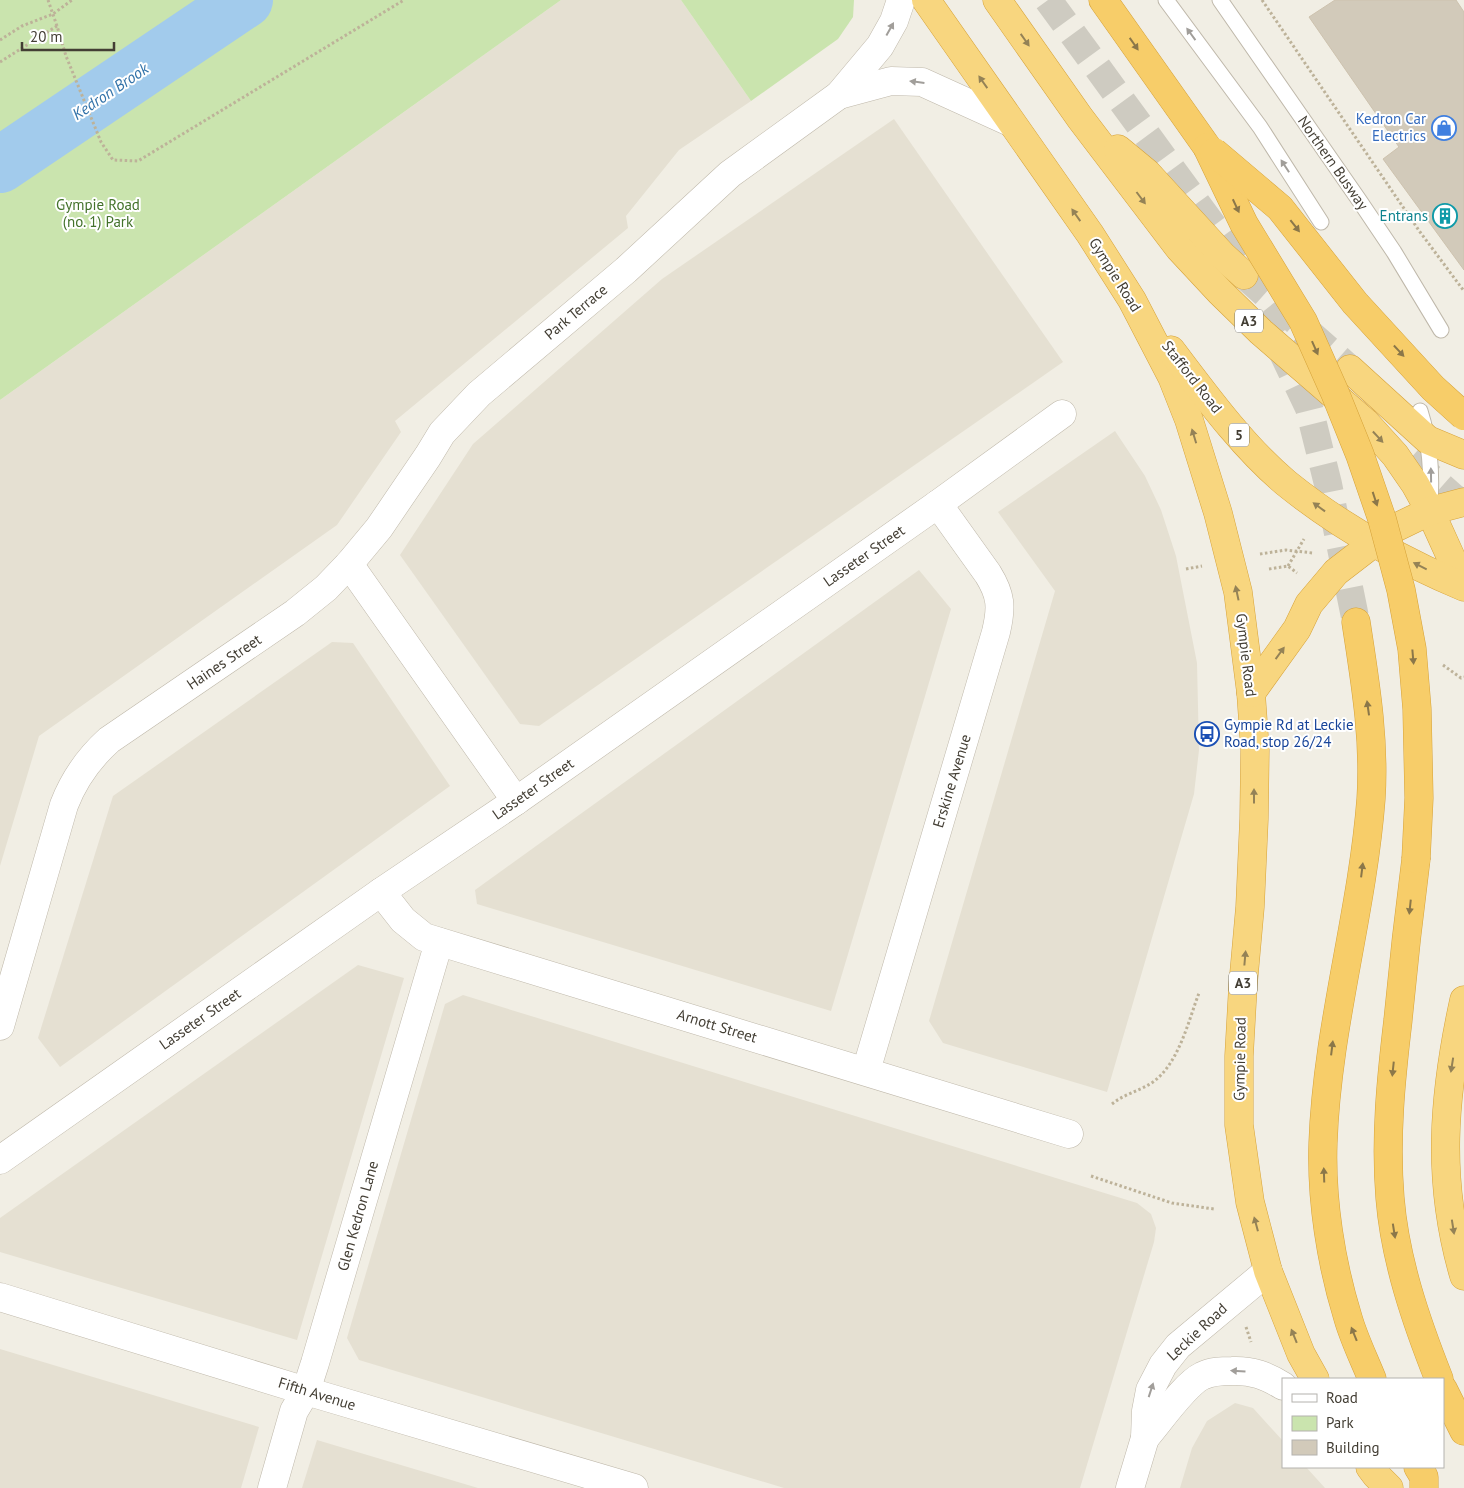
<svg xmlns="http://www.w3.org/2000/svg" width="1464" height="1488" font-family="'PT Sans',sans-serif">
  <rect width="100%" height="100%" fill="#f1eee4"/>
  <!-- residential -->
  <g fill="#e5e0d2">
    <path d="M561 0H681L751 101 679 150 626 216 628 228 395 421 401 432 337 525 39 736 0 866V400Z"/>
    <path d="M894 119 1063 362 539 726 520 724 400 555 473 444 662 279Z"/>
    <path d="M1115 431 1145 476 1161 510 1176 556 1197 663 1199 750 1194 794 1107 1092 943 1043 929 1021 1055 591 998 512Z"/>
    <path d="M919 570 951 609 831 1011 477 904 475 890Z"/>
    <path d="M332 642 353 643 450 786 60 1067 38 1038 113 796Z"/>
    <path d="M358 965 404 978 297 1340 0 1252V1218Z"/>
    <path d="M463 995 1137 1203 1151 1214 1156 1228 1154 1242 1080 1488H784L359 1360 347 1338 445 1004Z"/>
    <path d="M0 1349 259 1427 241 1488H0Z"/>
    <path d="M1235 1403 1253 1408 1283 1441V1467H1306L1325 1488H1180L1192 1448 1207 1421Z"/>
    <path d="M317 1440 478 1488H302Z"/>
  </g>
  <!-- green -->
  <g fill="#cae4ae">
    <path d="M0 0H561L0 400Z"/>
    <path d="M681 0H854L853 17 838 39 751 101Z"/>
  </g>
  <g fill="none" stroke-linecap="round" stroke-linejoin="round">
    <!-- river -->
    <path stroke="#a2cbec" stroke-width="56" d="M0 165 245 0"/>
  </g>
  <!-- building -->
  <path fill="#d2caba" stroke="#cdc2ae" d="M1335 0H1456L1464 12V270L1383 159 1399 147 1309 17Z"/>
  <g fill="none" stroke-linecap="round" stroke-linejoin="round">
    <!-- trunk-tunnel -->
    <path stroke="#cecbc1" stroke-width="28" stroke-dasharray="28 14" stroke-linecap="butt" d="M1244 275 1350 369"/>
    <!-- motorway-tunnel -->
    <g stroke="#cecbc1" stroke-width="28" stroke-dasharray="28 14" stroke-linecap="butt">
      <path d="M1048 0 1241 264 1313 354"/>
      <path d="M1280 347 1309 408 1328 484 1356 622"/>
      <path d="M1410 459 1453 497 1464 504"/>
    </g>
    <defs>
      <g id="service">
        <path d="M1166 0 1260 127 1321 222"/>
        <path d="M1220 0 1359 200 1394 252 1441 330"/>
        <path d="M1420 411C1430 443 1432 471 1430 505"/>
      </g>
      <g id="minor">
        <path d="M839 95 891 81 922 82 1010 122"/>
        <path d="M349 564 516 801"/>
        <path d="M381 892 403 920 424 937 1069 1134"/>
        <path d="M0 1026 64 805C74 779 88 759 109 740L295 613 326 588 349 564 379 528 428 456 442 433 479 394 626 270 730 174 839 95 880 46 894 21 901 0"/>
        <path d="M866 1071 996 632C1002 607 1001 595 988 574L938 504"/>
        <path d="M0 1160 381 892 516 801 938 504 1062 414"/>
        <path d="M0 1297 306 1391 634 1488"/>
        <path d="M272 1488 294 1411 306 1391 315 1363 439 942"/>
      </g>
      <g id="tertiary">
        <path d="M1145 1438C1159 1422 1185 1384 1202 1376 1212 1371 1222 1371 1232 1371 1252 1370 1267 1376 1283 1386"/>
        <path d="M1130 1488 1145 1438 1146 1411 1150 1390 1163 1365 1178 1346 1268 1271"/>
      </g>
      <g id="trunk">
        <path d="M926 0 1090 234 1132 300 1172 377 1189 420 1218 513 1238 592 1251 693 1255 750 1254 819 1250 907 1243 985 1239 1056V1125L1250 1202 1268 1271 1301 1354 1315 1379"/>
        <path d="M997 0 1080 118 1179 248 1220 292 1261 332 1365 422 1395 455 1415 484 1430 511 1464 586"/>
        <path d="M1118 149 1147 173 1223 256 1244 275"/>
        <path d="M1171 350C1206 396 1242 446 1286 483 1338 525 1402 561 1464 587"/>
        <path d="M1350 369 1428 440 1464 455"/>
        <path d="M1251 693 1297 629 1309 604 1336 572 1375 542 1395 528 1430 511 1464 502"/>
        <path d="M1464 1000C1443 1096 1436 1181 1464 1276"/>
        <path d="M1370 1467 1376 1475 1389 1488"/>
      </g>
      <g id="motorway">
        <path d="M1103 0 1207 147"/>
        <path d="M1356 622C1365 681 1375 739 1371 799 1362 915 1327 1027 1323 1143 1321 1200 1331 1263 1348 1318 1354 1339 1364 1359 1372 1379"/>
        <path d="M1416 859C1409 913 1403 967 1398 1020 1391 1079 1385 1138 1390 1198 1395 1260 1416 1321 1439 1379"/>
        <path d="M1443 1389 1464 1431"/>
        <path d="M1418 1467 1424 1477V1488"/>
      </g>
    </defs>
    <!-- service casing -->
    <use href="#service" stroke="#bfb8aa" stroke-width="17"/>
    <!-- minor casing -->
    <use href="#minor" stroke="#bfb8aa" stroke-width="29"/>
    <!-- tertiary casing -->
    <use href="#tertiary" stroke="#bfb8aa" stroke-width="29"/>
    <!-- trunk casing -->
    <use href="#trunk" stroke="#d6a239" stroke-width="29"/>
    <!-- motorway casing -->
    <use href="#motorway" stroke="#d6a239" stroke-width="29"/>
    <!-- path -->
    <g stroke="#bdb299" stroke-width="3" stroke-dasharray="2.5 2.5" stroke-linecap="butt">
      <path d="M48 0 57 26 66 56 101 142 113 160 138 161 404 0"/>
      <path d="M1262 0 1420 232 1464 291"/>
      <path d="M0 40 22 26 53 14 72 0"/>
      <path d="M0 62 57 26"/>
      <path d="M1260 554 1286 550 1313 553"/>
      <path d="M1288 566 1304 539"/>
      <path d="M1186 569 1202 566"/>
      <path d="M1269 569 1288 566 1297 573"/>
      <path d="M1443 665 1461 678 1464 677"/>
      <path d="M1112 1104C1124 1094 1140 1091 1153 1082 1179 1063 1188 1022 1199 993"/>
      <path d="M1091 1176 1172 1203 1214 1209"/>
      <path d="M1246 1327 1251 1342"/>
    </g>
    <!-- service -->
    <use href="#service" stroke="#fff" stroke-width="15"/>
    <!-- minor -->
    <use href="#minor" stroke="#fff" stroke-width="28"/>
    <!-- tertiary -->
    <use href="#tertiary" stroke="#fff" stroke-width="28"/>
    <!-- trunk -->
    <use href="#trunk" stroke="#f8d67f" stroke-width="28"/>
    <!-- motorway -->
    <use href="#motorway" stroke="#f7cd69" stroke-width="28"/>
    <defs>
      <g id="motorway-bridge">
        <path d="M1207 147 1244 224 1303 321 1335 393 1360 455 1382 519 1401 590 1412 649 1417 709 1419 798 1416 859"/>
        <path d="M1214 152 1280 208 1355 303 1433 388 1464 416"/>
      </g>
    </defs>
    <!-- motorway-bridge casing -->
    <use href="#motorway-bridge" stroke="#d6a239" stroke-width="29" stroke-linecap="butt"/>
    <!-- motorway-bridge -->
    <use href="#motorway-bridge" stroke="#f7cd69" stroke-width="28"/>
  </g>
  <!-- one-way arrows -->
  <defs><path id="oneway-solid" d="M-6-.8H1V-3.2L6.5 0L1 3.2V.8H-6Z" transform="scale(1.25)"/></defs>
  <g fill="#a19e9a">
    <use href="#oneway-solid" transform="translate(890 29) rotate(-61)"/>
    <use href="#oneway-solid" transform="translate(1191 34) rotate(-126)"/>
    <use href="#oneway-solid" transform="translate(917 82) rotate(-173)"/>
    <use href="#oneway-solid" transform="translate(1285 166) rotate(-123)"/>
    <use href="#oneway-solid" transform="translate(1431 475) rotate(-91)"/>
    <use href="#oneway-solid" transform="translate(1238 1371) rotate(-177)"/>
    <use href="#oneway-solid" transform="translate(1151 1390) rotate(-72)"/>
  </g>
  <g fill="#948256">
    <use href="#oneway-solid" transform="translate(1025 40) rotate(55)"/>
    <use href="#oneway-solid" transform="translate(983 82) rotate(-125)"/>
    <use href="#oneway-solid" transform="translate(1141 198) rotate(53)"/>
    <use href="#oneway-solid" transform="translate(1076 215) rotate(-125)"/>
    <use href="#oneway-solid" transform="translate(1194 436) rotate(-107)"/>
    <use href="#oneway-solid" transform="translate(1378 437) rotate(47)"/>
    <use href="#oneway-solid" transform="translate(1319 507) rotate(-144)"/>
    <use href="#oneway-solid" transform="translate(1420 566) rotate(-153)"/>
    <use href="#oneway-solid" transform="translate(1237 593) rotate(-102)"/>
    <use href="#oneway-solid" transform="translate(1280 653) rotate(-54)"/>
    <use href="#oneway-solid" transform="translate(1254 796) rotate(-90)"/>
    <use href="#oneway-solid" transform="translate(1245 958) rotate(-85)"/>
    <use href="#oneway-solid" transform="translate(1452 1065) rotate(99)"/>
    <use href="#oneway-solid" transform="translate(1256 1224) rotate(-105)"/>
    <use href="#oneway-solid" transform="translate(1453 1227) rotate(81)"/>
    <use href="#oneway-solid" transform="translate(1294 1336) rotate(-112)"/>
  </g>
  <g fill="#8b7749">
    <use href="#oneway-solid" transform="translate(1134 44) rotate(55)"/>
    <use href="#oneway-solid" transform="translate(1236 206) rotate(65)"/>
    <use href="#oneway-solid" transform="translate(1295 226) rotate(52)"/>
    <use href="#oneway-solid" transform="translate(1315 348) rotate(66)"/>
    <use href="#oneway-solid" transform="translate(1399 351) rotate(47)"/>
    <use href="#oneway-solid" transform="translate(1375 499) rotate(72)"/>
    <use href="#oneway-solid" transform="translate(1413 657) rotate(85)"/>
    <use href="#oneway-solid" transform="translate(1368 708) rotate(-98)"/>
    <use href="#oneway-solid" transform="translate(1362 870) rotate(-83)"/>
    <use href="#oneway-solid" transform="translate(1410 907) rotate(96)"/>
    <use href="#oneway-solid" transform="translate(1332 1048) rotate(-83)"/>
    <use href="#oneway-solid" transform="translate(1393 1069) rotate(96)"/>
    <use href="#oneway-solid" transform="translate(1324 1175) rotate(-92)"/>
    <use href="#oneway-solid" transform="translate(1394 1231) rotate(81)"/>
    <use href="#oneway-solid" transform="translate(1354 1334) rotate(-112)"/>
  </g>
  <!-- icons -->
  <defs>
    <symbol id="shop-ring" viewBox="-11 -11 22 22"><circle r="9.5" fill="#fff" stroke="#3f7fe0" stroke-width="1.5"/><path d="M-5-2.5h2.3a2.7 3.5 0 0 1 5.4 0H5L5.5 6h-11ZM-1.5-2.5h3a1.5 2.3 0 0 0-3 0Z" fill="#3f7fe0"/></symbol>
    <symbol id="building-ring" viewBox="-11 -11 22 22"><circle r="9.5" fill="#fff" stroke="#0f9aa8" stroke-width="1.5"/><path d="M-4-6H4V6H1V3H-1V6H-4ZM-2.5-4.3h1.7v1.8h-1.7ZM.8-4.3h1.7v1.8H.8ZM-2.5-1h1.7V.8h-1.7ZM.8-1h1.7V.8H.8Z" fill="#0f9aa8"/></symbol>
    <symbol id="bus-ring" viewBox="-11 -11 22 22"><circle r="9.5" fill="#fff" stroke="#1a4fb4" stroke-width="1.5"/><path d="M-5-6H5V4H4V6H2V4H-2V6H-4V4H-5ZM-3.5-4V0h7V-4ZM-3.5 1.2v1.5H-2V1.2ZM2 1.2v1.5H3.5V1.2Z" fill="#1a4fb4"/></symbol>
  </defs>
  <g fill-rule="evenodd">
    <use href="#shop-ring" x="1430" y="114" width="28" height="28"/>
    <use href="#building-ring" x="1431" y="202" width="28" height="28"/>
    <use href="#bus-ring" x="1193" y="720" width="28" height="28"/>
  </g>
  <g text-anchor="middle" stroke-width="4" stroke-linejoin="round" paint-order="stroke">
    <!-- shield labels -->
    <g fill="#fff" stroke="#7b7871" stroke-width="1">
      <rect x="1235" y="309.5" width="28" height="23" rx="4"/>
      <rect x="1229" y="423.5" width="20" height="23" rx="4"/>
      <rect x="1229" y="971.5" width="28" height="23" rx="4"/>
    </g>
    <g font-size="14" font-weight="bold" fill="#433e34">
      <text x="1249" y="326">A3</text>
      <text x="1239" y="440">5</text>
      <text x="1243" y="988">A3</text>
    </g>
    <!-- shop labels -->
    <g font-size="15" fill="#366cbe" stroke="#fff" text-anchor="end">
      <text x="1426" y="124">Kedron Car<tspan x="1426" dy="17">Electrics</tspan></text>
    </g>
    <!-- street labels -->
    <g font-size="15" fill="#433e34" stroke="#fff">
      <text transform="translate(1333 163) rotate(55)" y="5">Northern Busway</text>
      <text transform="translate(1115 275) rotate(58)" y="5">Gympie Road</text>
      <text transform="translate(576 312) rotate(-40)" y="5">Park Terrace</text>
      <text transform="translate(1192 377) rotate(52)" y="5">Stafford Road</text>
      <text transform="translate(864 556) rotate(-35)" y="5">Lasseter Street</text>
      <text transform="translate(1246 655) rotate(83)" y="5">Gympie Road</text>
      <text transform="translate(224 662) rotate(-34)" y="5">Haines Street</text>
      <text transform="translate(952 781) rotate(-73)" y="5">Erskine Avenue</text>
      <text transform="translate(533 789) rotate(-35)" y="5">Lasseter Street</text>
      <text transform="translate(200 1019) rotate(-35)" y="5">Lasseter Street</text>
      <text transform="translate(717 1026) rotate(17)" y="5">Arnott Street</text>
      <text transform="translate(1240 1059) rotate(-89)" y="5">Gympie Road</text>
      <text transform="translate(358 1216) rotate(-74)" y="5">Glen Kedron Lane</text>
      <text transform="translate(1197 1332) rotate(-43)" y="5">Leckie Road</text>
      <text transform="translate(317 1394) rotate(17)" y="5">Fifth Avenue</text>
    </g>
    <!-- park labels -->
    <g font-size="15" fill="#43722b" stroke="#fff">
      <text x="98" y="210">Gympie Road<tspan x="98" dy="17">(no. 1) Park</tspan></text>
    </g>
    <!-- culture labels -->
    <g font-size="15" fill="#0d838f" stroke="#fff" text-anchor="end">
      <text x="1428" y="221">Entrans</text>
    </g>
    <!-- transit labels -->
    <g font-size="15" fill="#164399" stroke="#fff" text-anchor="start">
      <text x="1224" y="730">Gympie Rd at Leckie<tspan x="1224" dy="17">Road, stop 26/24</tspan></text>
    </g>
    <!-- water labels -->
    <g font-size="16" font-style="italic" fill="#3373a9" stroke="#fff">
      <text transform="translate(110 91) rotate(-34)" y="6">Kedron Brook</text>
    </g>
  </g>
  <!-- legend -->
  <rect x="1282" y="1378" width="162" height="90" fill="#ffffff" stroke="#b4b2ae"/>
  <rect x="1292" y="1394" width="25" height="8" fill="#ffffff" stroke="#b4b2ae"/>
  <text x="1326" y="1403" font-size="15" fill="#433e34">Road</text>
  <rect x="1292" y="1416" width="25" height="15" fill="#cae4ae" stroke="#b4b2ae"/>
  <text x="1326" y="1428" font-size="15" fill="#433e34">Park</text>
  <rect x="1292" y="1440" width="25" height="15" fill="#d2caba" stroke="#b4b2ae"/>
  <text x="1326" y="1453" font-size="15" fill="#433e34">Building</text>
  <!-- scale -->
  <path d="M22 42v8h92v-8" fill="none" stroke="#433e34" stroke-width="2.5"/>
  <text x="30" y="42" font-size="15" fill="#433e34" stroke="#ffffff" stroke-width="4" paint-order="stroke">20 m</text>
</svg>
